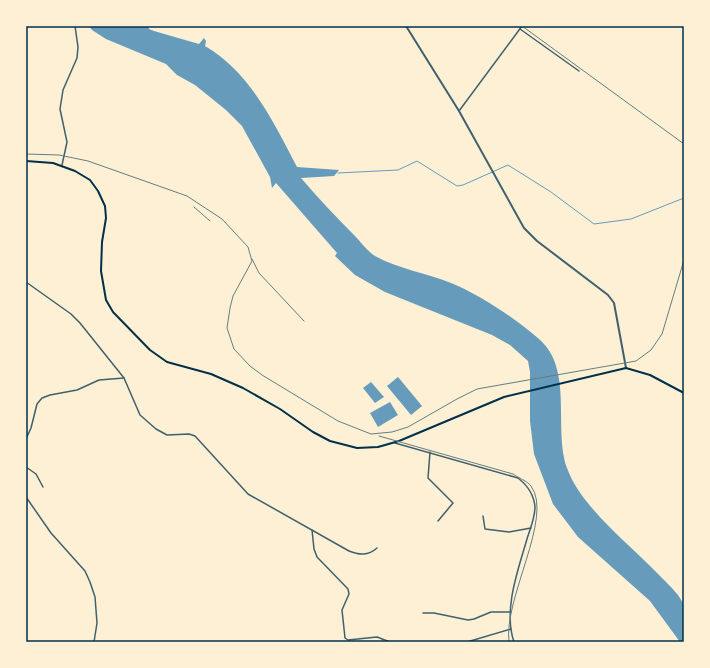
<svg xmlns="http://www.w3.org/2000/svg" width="710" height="668" font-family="Poppins,sans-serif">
  <rect width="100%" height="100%" fill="#fdf0d5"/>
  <!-- water -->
  <g fill="#669bbc">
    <path d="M89 26H148L149 29 154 31 199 44 204 38 206 41 205 46C250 72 274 123 297 167L339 170 334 176 301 178C318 198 336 217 354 235 361 242 367 251 375 256 398 269 427 273 451 283 480 295 515 318 539 339 574 369 553 428 567 468 581 508 633 547 662 578 669 585 681 596 684 606 687 617 684 631 684 642H680L650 601 578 537 553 504 534 454 530 421V372L528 361 510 345 492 335 385 292 355 275 335 256 337 253 276 183 272 188 270 177 242 126 226 110 195 85 177 75 166 64 106 39 92 30Z"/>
    <path d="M398 377 422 406 411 415 387 386Z"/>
    <path d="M371 382 384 397 375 403 363 388Z"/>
    <path d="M390 402 398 415 378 427 370 413Z"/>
  </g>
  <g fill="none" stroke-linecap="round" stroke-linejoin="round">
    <!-- stream -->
    <path stroke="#669bbc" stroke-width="1" d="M338 173 398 170 417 161 457 186 463 185 508 165 551 192 594 224 631 219 684 198"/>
    <!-- minor -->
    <g stroke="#3f606c" stroke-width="1.5">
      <path d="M520 29 579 71"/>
      <path d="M459 111 522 26"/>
      <path d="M62 165 67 142 60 109 63 90 77 58 78 47 75 26"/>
      <path d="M26 282 71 314 80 323 124 378 140 415 156 429 167 435 189 434 195 436 248 494 349 551C359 555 368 556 377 548"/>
      <path d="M26 439 31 428 37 404 42 398 50 395 77 390 99 380 124 378"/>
      <path d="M395 443 518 478C527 485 534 495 535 507 535 518 530 529 527 539 518 570 503 610 514 642"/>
      <path d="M430 452 428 478 453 503 438 521"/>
      <path d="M26 467 36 474 43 487"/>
      <path d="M26 497 51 533 85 571 90 582 95 597 97 623 94 642"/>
      <path d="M483 516 485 529 509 532 531 528"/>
      <path d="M312 530 314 549 317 557 348 589 349 594 342 610 345 638 348 640 377 637 390 642"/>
      <path d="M423 613H434L468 620 474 619 491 612H511"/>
      <path d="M467 642 511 629"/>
    </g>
    <!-- tertiary -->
    <path stroke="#3f606c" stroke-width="2" d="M406 26 459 111 524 228 537 241 608 295 614 303 626 368"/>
    <!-- secondary -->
    <path stroke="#003049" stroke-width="2" d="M26 161 53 163 75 171 90 180 98 191 105 206 106 218 102 242 101 271 106 300 113 312 150 350 167 362 211 374 243 388 280 409 313 432 330 441 357 448 378 447 399 441 504 397 626 368 650 375 684 393"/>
    <!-- rail -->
    <g stroke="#657d81" stroke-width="1">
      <path d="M522 26 684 144"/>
      <path d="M26 154 59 155 88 161 187 196 222 219 248 247 252 261 233 296 230 308 227 328 234 349 250 366 262 375 338 421 371 434 392 432 408 427 457 399 477 389 636 361 651 350 662 334 684 260"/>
      <path d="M194 207 210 221"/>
      <path d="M252 259 259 273 304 321"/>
      <path d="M379 436 513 474C519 478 527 481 531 486 554 517 503 599 509 642"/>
    </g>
  </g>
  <!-- border -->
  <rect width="710" height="668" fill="none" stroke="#fdf0d5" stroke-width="54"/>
  <rect x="27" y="27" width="656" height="614" fill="none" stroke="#003049" stroke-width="1.5"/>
</svg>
